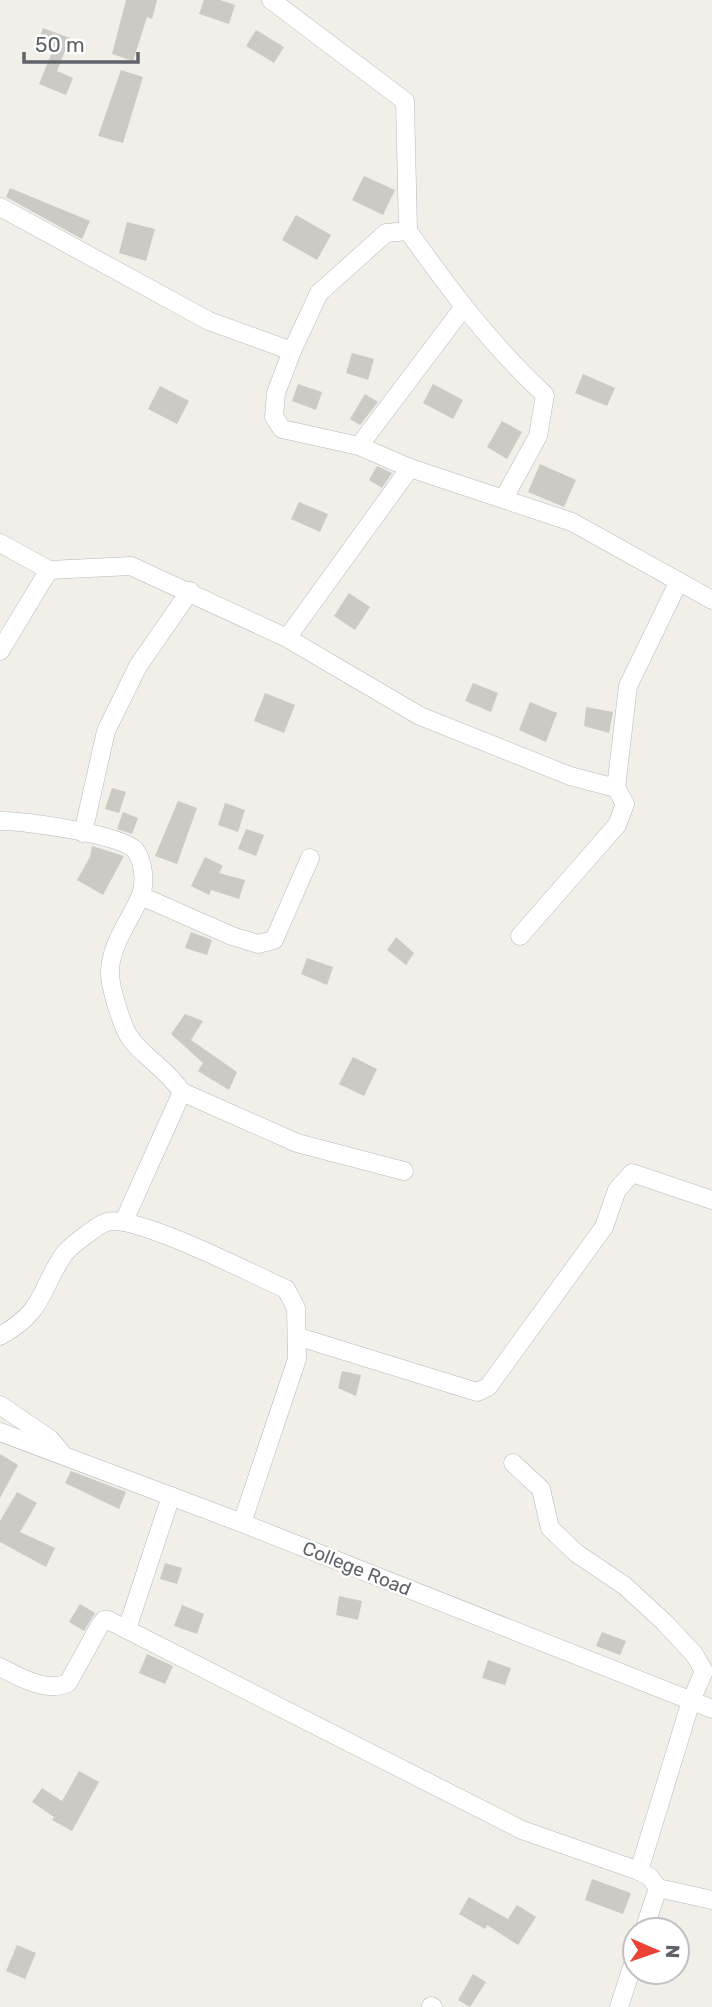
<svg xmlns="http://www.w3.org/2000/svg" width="712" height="2007" font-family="Rubik,sans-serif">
  <rect width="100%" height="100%" fill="#f1efe8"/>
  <!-- building -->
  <g fill="#cccac5">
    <path d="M126 0H157L152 19 147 17 133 61 112 54Z"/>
    <path d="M204 0H220L235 5 229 24 199 14Z"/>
    <path d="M43 28 70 38 57 71 73 78 66 95 39 84 53 50 37 44Z"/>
    <path d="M256 30 284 47 274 63 246 46Z"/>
    <path d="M121 70 143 77 123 143 98 136Z"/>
    <path d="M364 176 395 190 383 215 352 200Z"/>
    <path d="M10 188 90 221 82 239 6 197Z"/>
    <path d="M296 215 331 235 317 260 282 240Z"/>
    <path d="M127 222 155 229 146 261 119 253Z"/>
    <path d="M352 353 374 359 368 380 346 373Z"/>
    <path d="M583 374 615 388 607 406 575 393Z"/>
    <path d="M298 384 322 392 316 410 292 401Z"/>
    <path d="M433 384 463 400 453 419 423 403Z"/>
    <path d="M160 386 189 401 177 424 148 409Z"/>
    <path d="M365 394 378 402 360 425 350 419Z"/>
    <path d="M502 421 522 432 507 459 487 447Z"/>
    <path d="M540 464 576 480 564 507 528 492Z"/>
    <path d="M377 466 392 473 382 488 369 480Z"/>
    <path d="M299 502 328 514 320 532 291 519Z"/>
    <path d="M349 593 370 607 355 630 334 616Z"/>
    <path d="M473 683 498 693 491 712 465 701Z"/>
    <path d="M265 693 295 705 284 733 254 721Z"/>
    <path d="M530 702 557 713 546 742 519 730Z"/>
    <path d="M586 707 613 712 609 733 584 726Z"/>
    <path d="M112 788 126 792 119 813 105 809Z"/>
    <path d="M178 801 197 808 177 864 155 856Z"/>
    <path d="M225 803 245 810 238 832 218 825Z"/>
    <path d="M123 812 138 818 132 834 117 829Z"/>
    <path d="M246 829 264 835 256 856 238 849Z"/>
    <path d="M92 846 124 856 103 895 77 880 90 857Z"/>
    <path d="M205 857 223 866 219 873 245 880 239 899 211 890 209 895 191 886Z"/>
    <path d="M191 932 212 940 207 955 185 948Z"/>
    <path d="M396 937 414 953 406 965 387 950Z"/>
    <path d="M307 958 333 967 327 985 301 974Z"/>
    <path d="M185 1014 203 1021 191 1040 237 1072 229 1090 198 1071 203 1063 171 1034Z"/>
    <path d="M353 1057 377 1069 364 1096 339 1084Z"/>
    <path d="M342 1371 361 1375 356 1396 338 1388Z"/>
    <path d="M0 1454 18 1465 0 1498Z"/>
    <path d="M71 1471 126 1492 119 1509 65 1483Z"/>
    <path d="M17 1492 37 1503 20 1532 55 1548 46 1567 0 1542V1521Z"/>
    <path d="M165 1563 182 1568 177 1584 160 1579Z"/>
    <path d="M339 1596 362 1601 358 1620 336 1615Z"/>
    <path d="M80 1604 95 1613 84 1631 69 1622Z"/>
    <path d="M182 1605 204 1614 197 1634 174 1626Z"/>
    <path d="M602 1632 626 1641 620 1655 596 1646Z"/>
    <path d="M147 1654 173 1666 165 1684 139 1673Z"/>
    <path d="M488 1660 511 1668 505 1685 482 1678Z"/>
    <path d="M79 1771 99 1782 72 1831 52 1820 54 1817 32 1802 42 1788 62 1801Z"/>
    <path d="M592 1879 631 1893 623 1914 585 1900Z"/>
    <path d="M469 1897 508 1919 517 1905 536 1917 518 1945 487 1925 485 1929 459 1914Z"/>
    <path d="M17 1945 36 1953 25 1979 6 1971Z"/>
    <path d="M473 1974 486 1982 470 2007 458 2000Z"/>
  </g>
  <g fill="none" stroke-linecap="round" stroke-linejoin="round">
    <defs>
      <g id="minor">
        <path d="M271 0 405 101 408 231"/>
        <path d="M0 207 209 321 292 351 276 393 274 417 282 429 359 446 410 468 572 522 712 600"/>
        <path d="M292 351 319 293 386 233 408 231C450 290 492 346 545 395L538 436 504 498"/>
        <path d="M359 446 463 308"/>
        <path d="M0 543 49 570 131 566 287 638 420 716 570 776 616 788"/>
        <path d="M287 638 410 468"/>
        <path d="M0 651 49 570"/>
        <path d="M0 821C21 820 124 835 135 850 144 862 146 884 140 897 130 921 111 943 110 971 109 985 122 1026 130 1038 142 1056 166 1068 182 1092L124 1221"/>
        <path d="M83 833 106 731 138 666 190 591"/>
        <path d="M141 896 232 936 258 944 274 940 310 858"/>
        <path d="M520 936 617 825 625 804 616 788 628 686 679 581"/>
        <path d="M182 1092 297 1143 404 1171"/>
        <path d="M0 1336C45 1311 39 1291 64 1254 69 1247 99 1224 107 1222 134 1213 254 1275 286 1289L296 1308 297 1359 242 1523"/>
        <path d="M299 1337 477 1392 488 1387 604 1227 617 1190 632 1173 712 1200"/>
        <path d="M0 1405 50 1439 61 1452"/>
        <path d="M0 1432 242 1523 712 1709"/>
        <path d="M513 1463 541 1489 550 1528 576 1553 625 1586 664 1622 694 1654 704 1671 691 1701 639 1871 650 1877 658 1888 644 1930"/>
        <path d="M127 1629 171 1496"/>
        <path d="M0 1667C19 1677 47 1693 68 1683L100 1625 104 1620H108L522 1830 639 1871"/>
        <path d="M658 1888 712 1900"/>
        <path d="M431 2006 433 2007"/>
        <path d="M619 2007 635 1958"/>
      </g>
    </defs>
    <!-- minor casing -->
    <use href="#minor" stroke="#b5b8bc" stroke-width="19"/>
    <!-- minor -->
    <use href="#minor" stroke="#fff" stroke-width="18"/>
  </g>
  <g text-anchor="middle" stroke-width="5" stroke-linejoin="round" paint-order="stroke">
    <!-- street labels -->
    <g font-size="19" fill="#5f6368" stroke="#fff">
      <text transform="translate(357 1568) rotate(22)" y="7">College Road</text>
    </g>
  </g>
  <!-- north arrow -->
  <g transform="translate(656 1951) rotate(92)"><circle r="33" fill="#ffffff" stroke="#bfc1c3" stroke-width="2"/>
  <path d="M0-5L12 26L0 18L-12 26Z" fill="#ea4335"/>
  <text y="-10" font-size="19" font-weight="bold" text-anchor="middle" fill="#5f6368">N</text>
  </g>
  <!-- scale -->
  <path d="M24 52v10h114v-10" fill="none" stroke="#5f6368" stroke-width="3.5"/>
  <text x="35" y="52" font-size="21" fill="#5f6368" stroke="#ffffff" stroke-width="5" paint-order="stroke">50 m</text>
</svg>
